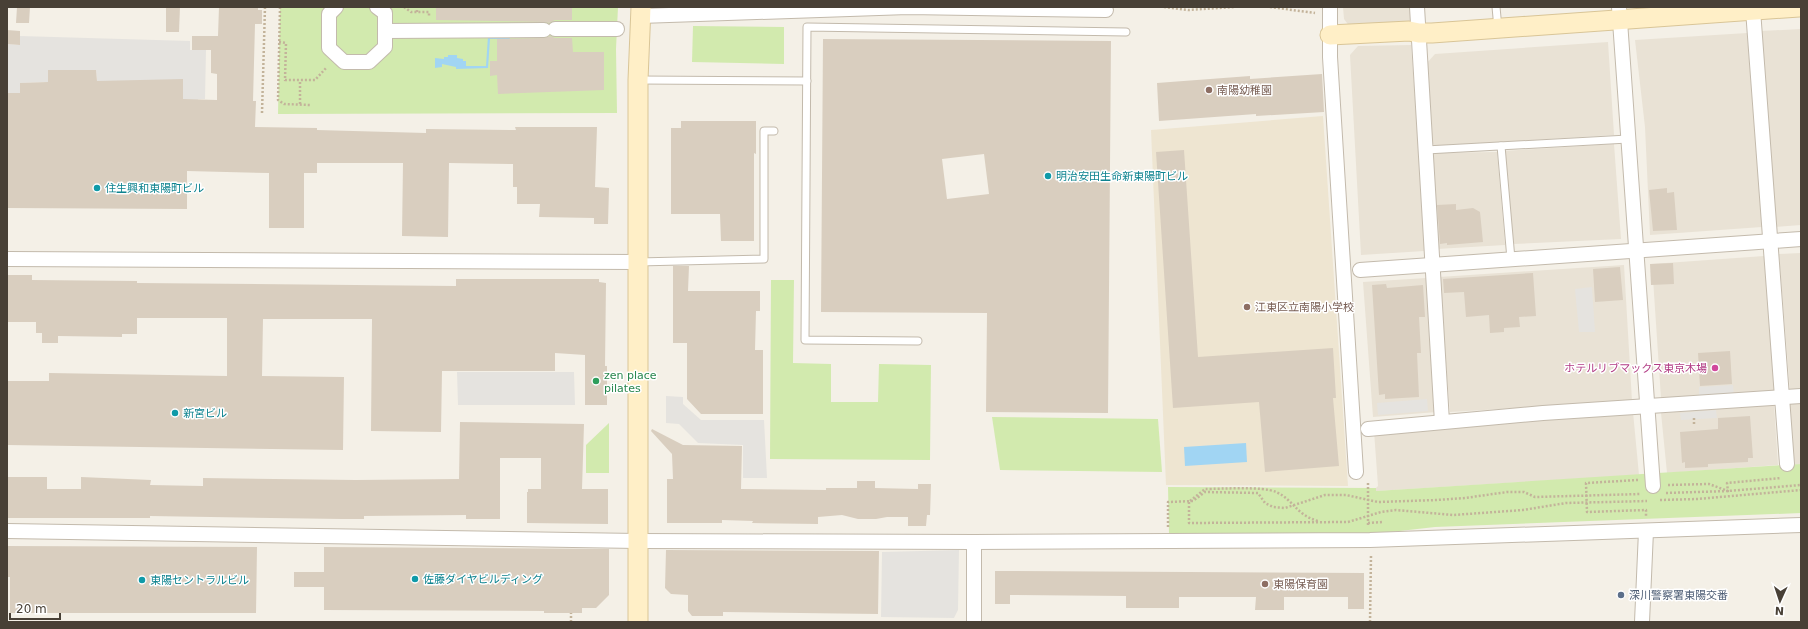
<svg xmlns="http://www.w3.org/2000/svg" width="1808" height="629" font-family="'DejaVu Sans','Noto Sans JP',sans-serif">
  <rect width="100%" height="100%" fill="#f4f0e7"/>
  <!-- residential -->
  <g fill="#e9e2d5">
    <path d="M1343 7H1410V24L1350 27 1344 19Z"/>
    <path d="M1801 29V225L1775 227 1761 31Z"/>
    <path d="M1747 33 1762 227 1650 235 1645 127 1635 40Z"/>
    <path d="M1608 42 1614 135 1436 146 1431 143 1426 64 1435 54Z"/>
    <path d="M1411 45 1423 207 1424 251 1361 255 1350 55 1358 46Z"/>
    <path d="M1614 144 1621 239 1513 244 1504 151Z"/>
    <path d="M1497 152 1505 245 1437 249 1432 153Z"/>
    <path d="M1801 253V390L1790 391 1779 254Z"/>
    <path d="M1764 256 1775 392 1678 398H1661L1652 264Z"/>
    <path d="M1624 265 1632 401 1450 412 1439 277Z"/>
    <path d="M1426 278 1437 412 1373 417 1363 282Z"/>
    <path d="M1801 403V464L1794 465 1788 404Z"/>
    <path d="M1774 405 1778 465 1667 473 1661 413Z"/>
    <path d="M1633 412 1639 475 1376 491V488L1378 486 1374 431Z"/>
  </g>
  <!-- education -->
  <path fill="#eee5d1" d="M1323 116 1348 486 1166 485 1151 130Z"/>
  <!-- green -->
  <g fill="#d2eaae">
    <path d="M280 7H618L616 49 617 113 278 114Z"/>
    <path d="M693 26 784 27V64L692 62Z"/>
    <path d="M771 280H794L793 363 831 364V402H878L879 364 931 365 930 460 770 459Z"/>
    <path d="M992 417 1158 419 1162 472 1000 470Z"/>
    <path d="M609 423V473H586V445Z"/>
    <path d="M1801 464V513L1435 527 1373 534H1169L1168 487 1376 488V491Z"/>
  </g>
  <!-- parking -->
  <g fill="#e5e3df">
    <path d="M20 36 190 41V50H206L205 99H198V121L97 81 96 70H48V82L20 83 21 124 7 125V44L20 45Z"/>
    <path d="M1592 287 1595 332H1579L1575 289Z"/>
    <path d="M457 372H574L575 405H458Z"/>
    <path d="M1733 385 1734 396 1699 398V387Z"/>
    <path d="M666 396 683 397V404L701 420H764L767 478H743V445L698 443 679 424 666 423Z"/>
    <path d="M1427 399 1428 411 1378 415 1377 403Z"/>
    <path d="M1716 410 1717 418 1681 420 1680 413Z"/>
    <path d="M959 550 958 610 954 618 881 617 882 552Z"/>
  </g>
  <!-- water -->
  <g fill="#a1d5f3">
    <path d="M488 36 509 37 510 39H490L488 68 456 69V67L442 64V67L435 68V58L444 59V57H448V55H457V58L463 59V61H466V66H486Z"/>
    <path d="M1246 443 1247 462 1185 466 1184 447Z"/>
  </g>
  <!-- building -->
  <g fill="#d9cebf" fill-rule="evenodd">
    <path d="M17 7H30L29 23H16Z"/>
    <path d="M166 7H180L179 32H166Z"/>
    <path d="M219 7H258V10H262V24H255L253 101H256L255 127 317 128V130L426 133V129L516 130 515 127H597L595 187 609 188 608 224H594V218L539 217 540 204H517V187H513V164L449 163 448 237 402 236 403 163H317V173H304V228H269V173L187 171V209L7 208V93H20V83L48 82V70H96L97 81 183 79V99L217 100V74L211 73V50H192V36H218Z"/>
    <path d="M436 7H572V20H555L549 23 544 22 436 20Z"/>
    <path d="M7 30 20 31V45L7 44Z"/>
    <path d="M550 36 555 38H572L573 52H604V90L498 94 497 75 490 76V61H497V39L544 38Z"/>
    <path d="M823 39 1111 41 1108 413 986 412 987 313 821 312ZM984 154 989 194 947 199 942 159Z"/>
    <path d="M1322 74 1324 112 1256 116V114L1159 121 1157 83 1250 76V79Z"/>
    <path d="M681 121H756V154L754 153V241H721L720 214H671V128H681Z"/>
    <path d="M1184 150 1198 357 1333 348 1336 398H1333L1339 466 1265 472 1259 402 1173 408 1156 152Z"/>
    <path d="M1667 188V193L1674 192 1677 230 1653 231 1649 190Z"/>
    <path d="M1456 204V210L1473 208 1480 212 1483 242 1447 245V243L1440 244 1437 205Z"/>
    <path d="M1673 263 1674 284 1651 285 1650 264Z"/>
    <path d="M673 266H689L688 291H760V311H756L755 350H763V414H701L687 399V343H673Z"/>
    <path d="M1620 267 1623 300 1595 302 1593 269Z"/>
    <path d="M1533 273 1536 316 1519 317 1520 327 1504 328V332L1490 333 1489 315 1466 317 1464 292 1444 293 1443 279Z"/>
    <path d="M7 275H32V280L137 281V283L456 286V279H599V282L606 283 605 366H607V405H585V355L555 353V371H442L441 432 371 431 372 319H263L262 376 344 377 343 450 7 445V381H49V373L227 376V318H137V334H122V337L58 336V343H42V333H36V322H7Z"/>
    <path d="M1386 284 1387 288 1423 285 1425 317H1419L1421 353H1417L1419 397 1385 399V394L1379 395 1372 285Z"/>
    <path d="M1730 351 1732 384 1700 386 1698 353Z"/>
    <path d="M1750 416 1753 458H1748V462L1708 464V467L1685 468V462L1682 463 1680 432 1718 429V418Z"/>
    <path d="M460 422 584 424 582 489H608V524L527 523V492H528V489H541V458H500V519H466V515L364 516V519H342L150 516V518H7V477H47V489H81V477L151 480 150 485 203 486V478L356 480 459 479Z"/>
    <path d="M652 429 683 445 742 446 741 489 826 490V488H857V481H875V488L918 489V484H931L930 515H927L926 526H908V517H887L876 519H858L842 515 818 517V524L752 523 753 521 722 520V523H667V479H673L672 454 651 431Z"/>
    <path d="M7 546 257 547 256 613H10V577H7Z"/>
    <path d="M324 547 609 549V595L596 608H582V613H544V611L324 610V587H294V572H324Z"/>
    <path d="M666 550 879 551 878 614 723 612V616H692L688 611V595L671 594 665 588Z"/>
    <path d="M995 571 1364 573V609H1348V597H1284V610H1255L1256 597H1179V608H1126V596L1010 595V604H995Z"/>
  </g>
  <g fill="none" stroke-linecap="round" stroke-linejoin="round">
    <defs>
      <g id="lane">
        <path d="M1496 7 1498 28"/>
        <path d="M638 80 807 81"/>
        <path d="M1501 146 1511 259"/>
        <path d="M1426 150 1628 139"/>
        <path d="M638 262 764 259V131H774"/>
        <path d="M918 341 805 340 807 27 1126 32"/>
      </g>
      <g id="street">
        <path d="M336 7 329 14V48L344 62H369L385 47V13L377 7"/>
        <path d="M1330 7V57L1356 472"/>
        <path d="M1417 7 1442 422"/>
        <path d="M1619 7 1653 486"/>
        <path d="M1753 10 1787 464"/>
        <path d="M640 16 908 7 1106 10"/>
        <path d="M555 29H617"/>
        <path d="M385 31 544 30"/>
        <path d="M7 259 638 262"/>
        <path d="M1360 270 1801 239"/>
        <path d="M1368 429 1543 413 1801 396"/>
        <path d="M7 531 638 541 974 542 1370 540 1801 525"/>
        <path d="M974 622V542"/>
        <path d="M1642 622 1646 531"/>
      </g>
      <g id="secondary">
        <path d="M1330 35 1409 31 1419 33H1432L1799 7"/>
        <path d="M638 622V80L641 7"/>
      </g>
    </defs>
    <!-- lane casing -->
    <use href="#lane" stroke="#c3baac" stroke-width="9"/>
    <!-- street casing -->
    <use href="#street" stroke="#c3baac" stroke-width="16"/>
    <!-- secondary casing -->
    <use href="#secondary" stroke="#d9c597" stroke-width="21"/>
    <!-- path -->
    <g stroke="#c3b39a" stroke-width="2.5" stroke-dasharray="2 2" stroke-linecap="butt">
      <path d="M280 7 278 100 284 104 310 105"/>
      <path d="M404 7 411 12H429V16"/>
      <path d="M1164 7 1188 10 1234 7"/>
      <path d="M1270 7 1315 13"/>
      <path d="M417 12V7"/>
      <path d="M279 42 286 43 285 80H315L327 67"/>
      <path d="M300 104V80"/>
      <path d="M262 113 265 7"/>
      <path d="M1694 418V424"/>
      <path d="M1638 480 1586 483 1587 512 1646 510V516"/>
      <path d="M1668 485 1709 484 1728 491 1727 483 1781 478"/>
      <path d="M1666 493 1728 491 1801 485"/>
      <path d="M1660 500 1697 499 1801 490"/>
      <path d="M1190 501 1205 489C1221 489 1263 486 1276 492 1294 500 1296 515 1318 521"/>
      <path d="M1189 502V523L1348 522 1381 512 1396 510 1453 515 1523 510 1566 503 1647 501"/>
      <path d="M1368 523 1383 522"/>
      <path d="M1368 525V482"/>
      <path d="M1168 527V502L1193 501 1205 492 1258 493 1265 503 1273 507 1285 508 1325 495H1346L1378 502 1437 500 1465 498 1507 492H1524L1535 497 1641 494"/>
      <path d="M571 622V613"/>
      <path d="M1370 622 1371 555"/>
    </g>
    <!-- lane -->
    <use href="#lane" stroke="#fff" stroke-width="7"/>
    <!-- street -->
    <use href="#street" stroke="#fff" stroke-width="14"/>
    <!-- secondary -->
    <use href="#secondary" stroke="#ffefc7" stroke-width="19"/>
  </g>
  <!-- markers -->
  <g fill="#8d6e63" stroke="#fff" stroke-width="1.5">
    <circle cx="1209" cy="90" r="4"/>
    <circle cx="1247" cy="307" r="4"/>
    <circle cx="1265" cy="584" r="4"/>
  </g>
  <g fill="#0f9aa8" stroke="#fff" stroke-width="1.5">
    <circle cx="1048" cy="176" r="4"/>
    <circle cx="97" cy="188" r="4"/>
    <circle cx="175" cy="413" r="4"/>
    <circle cx="415" cy="579" r="4"/>
    <circle cx="142" cy="580" r="4"/>
  </g>
  <circle fill="#d1479c" stroke="#fff" stroke-width="1.5" cx="1715" cy="368" r="4"/>
  <circle fill="#2e9e5b" stroke="#fff" stroke-width="1.5" cx="596" cy="381" r="4"/>
  <circle fill="#5c6f8a" stroke="#fff" stroke-width="1.5" cx="1621" cy="595" r="4"/>
  <g text-anchor="middle" stroke-width="3" stroke-linejoin="round" paint-order="stroke">
    <!-- education labels -->
    <g font-size="11" fill="#785e54" stroke="#fff" text-anchor="start">
      <text x="1217" y="94">南陽幼稚園</text>
      <text x="1255" y="311">江東区立南陽小学校</text>
      <text x="1273" y="588">東陽保育園</text>
    </g>
    <!-- culture labels -->
    <g font-size="11" fill="#0d838f" stroke="#fff" text-anchor="start">
      <text x="1056" y="180">明治安田生命新東陽町ビル</text>
      <text x="105" y="192">住生興和東陽町ビル</text>
      <text x="183" y="417">新宮ビル</text>
      <text x="423" y="583">佐藤ダイヤビルディング</text>
      <text x="150" y="584">東陽セントラルビル</text>
    </g>
    <!-- hotel labels -->
    <g font-size="11" fill="#b23c85" stroke="#fff" text-anchor="end">
      <text x="1707" y="372">ホテルリブマックス東京木場</text>
    </g>
    <!-- leisure labels -->
    <g font-size="11" fill="#27864d" stroke="#fff" text-anchor="start">
      <text x="604" y="379">zen place<tspan x="604" dy="13">pilates</tspan></text>
    </g>
    <!-- service labels -->
    <g font-size="11" fill="#4e5e75" stroke="#fff" text-anchor="start">
      <text x="1629" y="599">深川警察署東陽交番</text>
    </g>
  </g>
  <!-- border -->
  <rect width="1808" height="629" fill="none" stroke="#484036" stroke-width="16"/>
  <!-- north arrow -->
  <g transform="translate(1780 601) rotate(183)" stroke="#ffffff" stroke-width="3" paint-order="stroke">
  <path d="M0-3L7 15L0 10L-7 15Z" fill="#484036"/>
  <text y="-6" font-size="11" font-weight="bold" text-anchor="middle" fill="#484036">N</text>
  </g>
  <!-- scale -->
  <path d="M10 613v6h50v-6" fill="none" stroke="#484036" stroke-width="2"/>
  <text x="16" y="613" font-size="12" fill="#484036" stroke="#ffffff" stroke-width="3" paint-order="stroke">20 m</text>
</svg>
